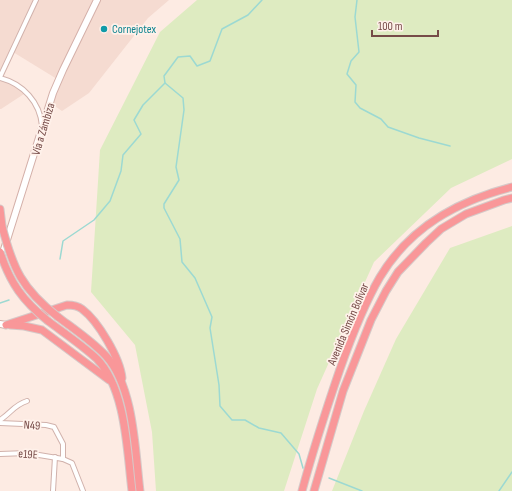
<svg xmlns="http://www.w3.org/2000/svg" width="512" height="491" font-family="'Sofia Sans Condensed',sans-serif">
  <rect width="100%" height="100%" fill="#fdebe3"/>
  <!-- residential -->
  <path fill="#f5dbd1" d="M0 0H169L148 18 89 93 62 111 49 102 57 79 13 52 2 76 16 84 24 94 1 109H0Z"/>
  <!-- green -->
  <g fill="#deebc1">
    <path d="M197 0H512V159L451 188 374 262 317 389 284 491H156L152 432 135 345 91 292 100 150 160 32Z"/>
    <path d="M512 226V491H332L364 411 396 339 450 248Z"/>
  </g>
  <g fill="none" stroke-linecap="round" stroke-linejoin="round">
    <!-- stream -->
    <g stroke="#9cd9d2" stroke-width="1.5">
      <path d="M357 0 355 17 359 52 351 61 347 74 356 85 355 102 360 108 381 119 388 127 419 138 450 146"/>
      <path d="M165 83 183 98 184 110 176 167 179 180 164 204V208L180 239 182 262 195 278 212 317 210 328 219 385 220 406 232 420H245L259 428 281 433 299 454 303 468"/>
      <path d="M60 259 63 241 94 220 110 201 121 171 123 155 141 134 134 120 143 105 165 83 164 76 178 57 190 56 197 66 210 61 222 29 248 15 262 0"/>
      <path d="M0 303 9 300"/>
      <path d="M329 478 362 491"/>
      <path d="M499 491 512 472"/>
    </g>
    <defs>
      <g id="street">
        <path d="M0 77 36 0"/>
        <path d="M0 78C23 84 40 102 42 126"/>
        <path d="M0 420C11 413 14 405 27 401"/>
        <path d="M0 423 46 425 54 427 63 444V459"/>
        <path d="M0 454 27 453 63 459 72 463 83 491"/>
        <path d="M53 491 55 457"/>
      </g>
      <g id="secondary">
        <path d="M1 259 53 93 63 70 97 0"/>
        <path d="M0 324 6 325"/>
      </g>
      <g id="highway">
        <path d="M0 209 2 226"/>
        <path d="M58 317C74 329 92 341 106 356 134 387 135 450 140 491"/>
        <path d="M48 321C64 333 82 345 97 359 126 389 127 451 132 491"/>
        <path d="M6 325 67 305C72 305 78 306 82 309 98 321 120 358 122 378"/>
        <path d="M10 325 24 326 42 330 109 380"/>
        <path d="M302 491C313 450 326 410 340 369 351 338 363 306 380 277 410 227 457 201 512 187"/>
        <path d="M314 491 343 391 371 320 386 291 398 272 426 243 441 229 466 214 504 200 512 198"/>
      </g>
    </defs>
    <!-- street casing -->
    <use href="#street" stroke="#d1b2ac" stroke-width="6"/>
    <!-- secondary casing -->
    <use href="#secondary" stroke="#d4b0a9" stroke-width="8"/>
    <!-- highway casing -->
    <use href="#highway" stroke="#d6c9c8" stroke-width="9"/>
    <!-- street -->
    <use href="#street" stroke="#fff" stroke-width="4"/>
    <!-- secondary -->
    <use href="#secondary" stroke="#fff" stroke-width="6"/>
    <!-- highway -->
    <use href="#highway" stroke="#f99799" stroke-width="7"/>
    <defs>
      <g id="highway-bridge">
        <path d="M2 226C13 269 22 289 58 317"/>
        <path d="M0 252C10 283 23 301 48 321"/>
      </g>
    </defs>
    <!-- highway-bridge casing -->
    <use href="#highway-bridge" stroke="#d6c9c8" stroke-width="9" stroke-linecap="butt"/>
    <!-- highway-bridge -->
    <use href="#highway-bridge" stroke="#f99799" stroke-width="7"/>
  </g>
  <!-- markers -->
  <circle fill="#0f9aa8" stroke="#fff1ea" stroke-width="1.5" cx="104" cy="29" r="4"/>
  <g text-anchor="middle" stroke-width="3.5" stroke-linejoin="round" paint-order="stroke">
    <!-- culture labels -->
    <g font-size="12" fill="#0d838f" stroke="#fff1ea" text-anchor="start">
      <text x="112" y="33">Cornejotex</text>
    </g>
    <!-- street labels -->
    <g font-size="12" fill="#764b48" stroke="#fff1ea">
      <text transform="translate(43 129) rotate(-73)" y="4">Vía a Zámbiza</text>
      <text transform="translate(348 324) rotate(-67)" y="4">Avenida Simón Bolívar</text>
      <text transform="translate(32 425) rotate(3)" y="4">N49</text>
      <text transform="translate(28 454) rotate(4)" y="4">e19E</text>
    </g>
  </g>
  <!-- scale -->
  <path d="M372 30v6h66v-6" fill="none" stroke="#764b48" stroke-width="2"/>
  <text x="378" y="30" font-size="12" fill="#764b48" stroke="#fff1ea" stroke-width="3" paint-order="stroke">100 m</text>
</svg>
